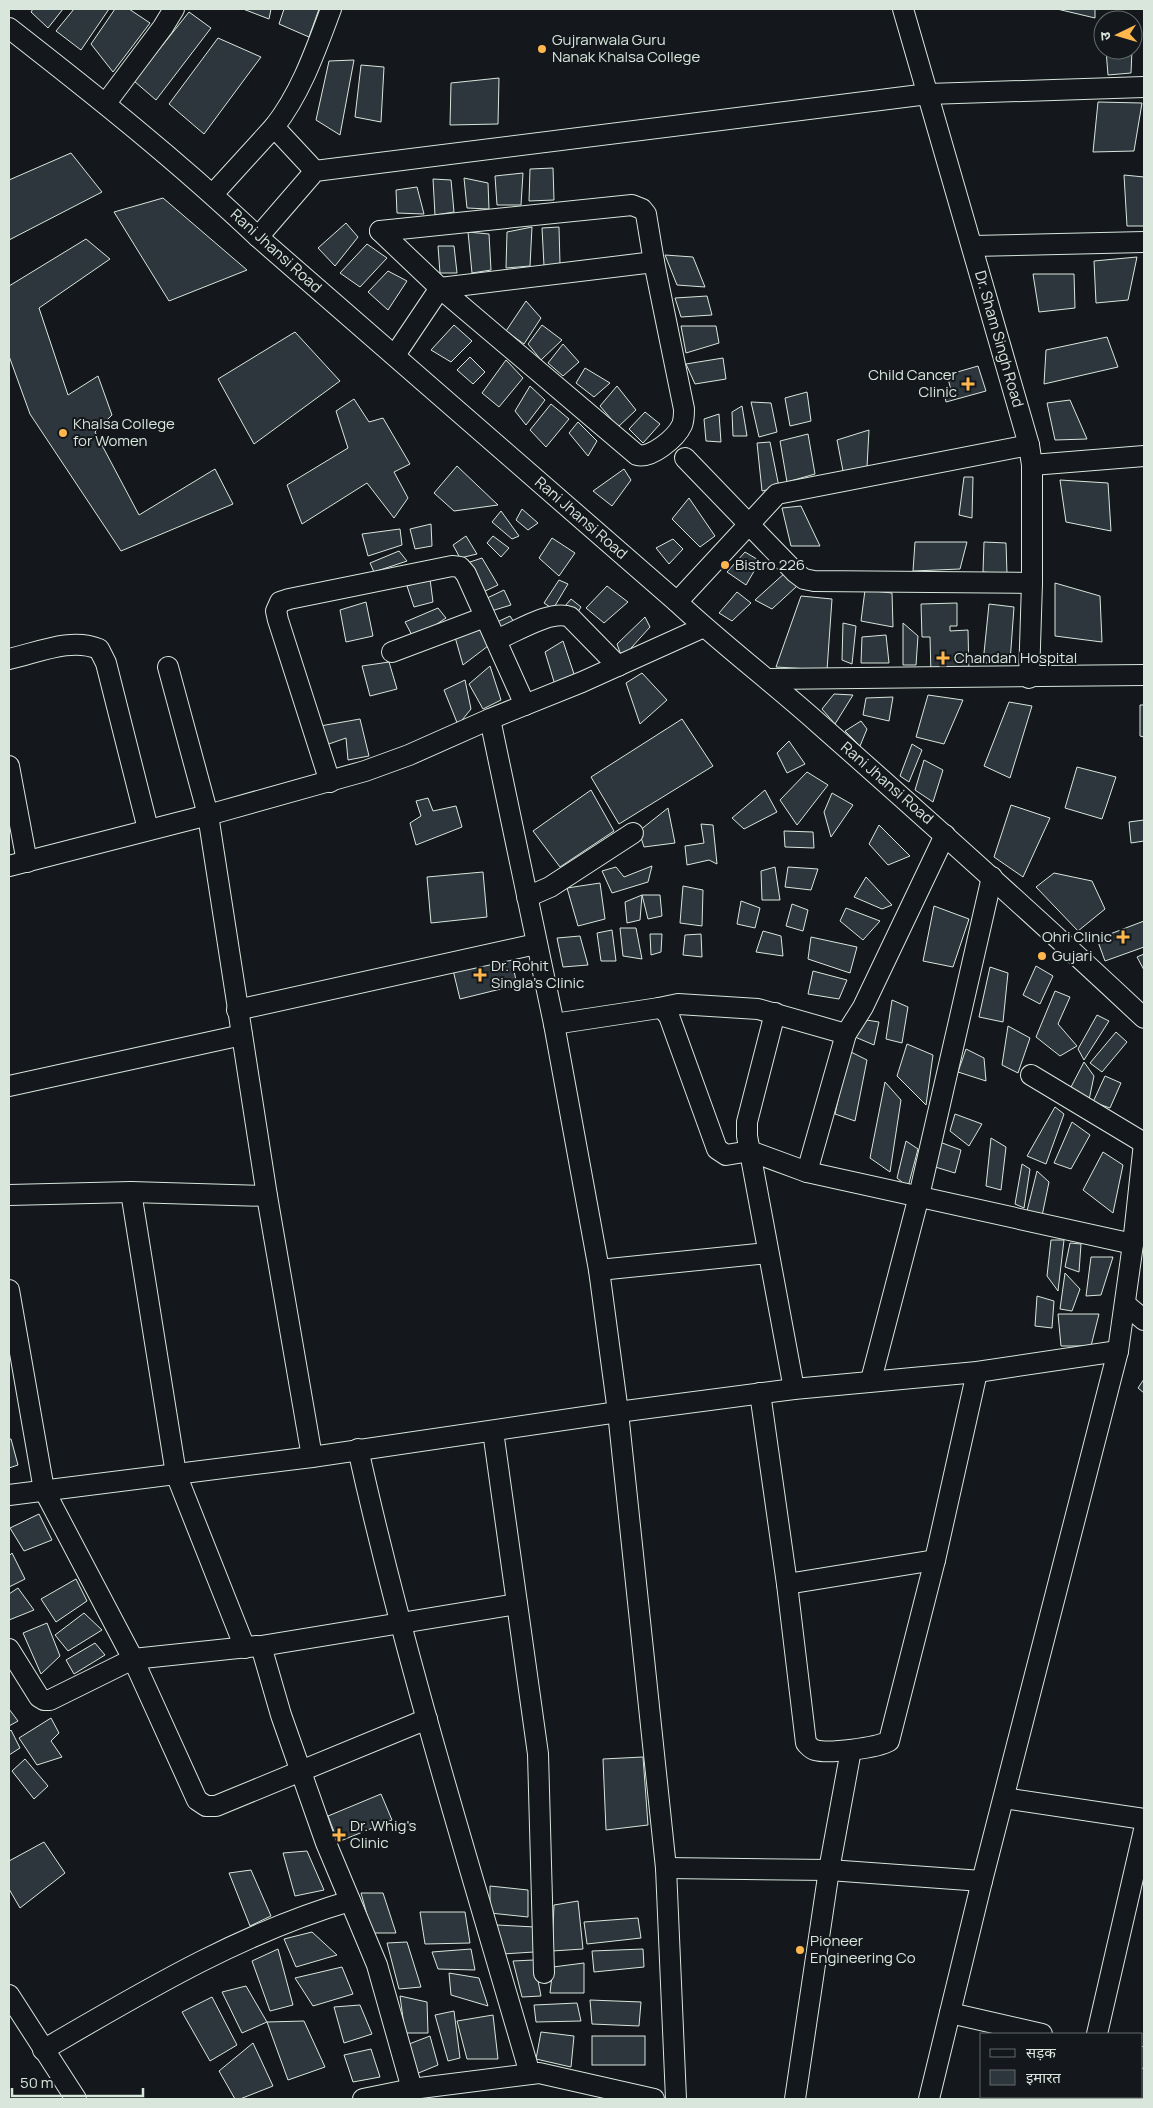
<svg xmlns="http://www.w3.org/2000/svg" width="1153" height="2108" font-family="Manrope,'Noto Sans Devanagari',sans-serif">
  <rect width="100%" height="100%" fill="#14181c"/>
  <!-- building -->
  <g fill="#2c363c" stroke="#d8e6dc">
    <path d="M33 9H63L48 28 31 12Z"/>
    <path d="M74 9H109L81 50 56 31Z"/>
    <path d="M115 9H129L150 23 113 72 91 44Z"/>
    <path d="M243 9H271L269 19Z"/>
    <path d="M284 9H319L309 37 279 24Z"/>
    <path d="M1057 9H1095V18Z"/>
    <path d="M189 12 211 28 156 100 134 81Z"/>
    <path d="M218 38 261 57 204 134 169 104Z"/>
    <path d="M1106 50H1132L1131 73 1108 75Z"/>
    <path d="M354 60 340 135 316 120 329 61Z"/>
    <path d="M361 65 384 67 381 122 355 117Z"/>
    <path d="M499 78 498 124 450 125 451 83Z"/>
    <path d="M1098 102 1142 103 1134 151 1093 152Z"/>
    <path d="M71 153 102 192 9 240V180Z"/>
    <path d="M553 168 554 200 529 201 530 169Z"/>
    <path d="M523 173 521 205H497L495 176Z"/>
    <path d="M1124 175 1144 177V226H1127Z"/>
    <path d="M464 178 488 183 489 209 467 208Z"/>
    <path d="M433 179 451 180 454 212 435 215Z"/>
    <path d="M417 187 424 214 397 213 396 190Z"/>
    <path d="M163 198 247 270 169 301 114 212Z"/>
    <path d="M346 223 358 237 335 266 318 248Z"/>
    <path d="M532 227 530 266 506 268 507 232Z"/>
    <path d="M559 227 560 264 544 266 542 228Z"/>
    <path d="M468 232 489 234 491 270 472 273Z"/>
    <path d="M86 239 110 259 39 308 68 395 98 376 112 415 95 432 139 515 215 469 233 504 121 551 30 414 9 356V286Z"/>
    <path d="M367 244 387 258 360 287 340 273Z"/>
    <path d="M438 246H454L457 273H440Z"/>
    <path d="M665 255 693 257 705 287 677 285Z"/>
    <path d="M1137 257 1128 300 1096 303 1094 261Z"/>
    <path d="M388 271 407 281 388 310 368 292Z"/>
    <path d="M1033 274H1074L1075 308 1039 312Z"/>
    <path d="M707 296 712 315 681 317 675 298Z"/>
    <path d="M526 301 541 318 524 344 506 331Z"/>
    <path d="M454 325 472 341 451 362 431 350Z"/>
    <path d="M542 325 562 340 541 360 528 344Z"/>
    <path d="M681 326H716L719 343 686 353Z"/>
    <path d="M295 332 340 381 254 444 218 379Z"/>
    <path d="M1107 337 1118 367 1044 384 1046 350Z"/>
    <path d="M563 344 579 362 563 376 548 363Z"/>
    <path d="M470 357 485 372 473 384 457 370Z"/>
    <path d="M723 358 726 379 695 384 686 364Z"/>
    <path d="M506 360 523 378 499 407 482 393Z"/>
    <path d="M978 366 986 391 946 402 944 392 951 390 947 375Z"/>
    <path d="M585 368 610 383 594 397 576 383Z"/>
    <path d="M530 386 545 400 526 425 515 411Z"/>
    <path d="M617 386 636 410 618 427 600 406Z"/>
    <path d="M807 392 811 421 790 426 785 398Z"/>
    <path d="M354 399 369 422 383 418 410 464 394 472 408 498 394 518 367 483 302 524 287 485 348 448 336 411Z"/>
    <path d="M1070 400 1087 439 1055 440 1047 403Z"/>
    <path d="M751 402 771 403 777 432 759 437Z"/>
    <path d="M551 404 569 419 546 447 530 430Z"/>
    <path d="M742 406 747 436H733L732 412Z"/>
    <path d="M645 412 660 424 643 443 629 429Z"/>
    <path d="M719 414 721 442 706 441 704 419Z"/>
    <path d="M578 422 597 441 588 456 569 433Z"/>
    <path d="M869 430 867 467 843 471 837 440Z"/>
    <path d="M808 434 815 474 787 482 780 441Z"/>
    <path d="M770 442 779 487 762 491 757 443Z"/>
    <path d="M457 466 498 505 454 511 434 493Z"/>
    <path d="M624 469 631 480 612 506 593 491Z"/>
    <path d="M964 477H973L972 518 959 515Z"/>
    <path d="M1060 480 1108 483 1111 531 1066 522Z"/>
    <path d="M689 498 715 536 700 547 672 519Z"/>
    <path d="M801 506 820 546H791L782 508Z"/>
    <path d="M522 509 538 523 528 530 516 520Z"/>
    <path d="M501 511 519 536 512 539 492 522Z"/>
    <path d="M431 524 432 546 415 549 410 529Z"/>
    <path d="M400 529 402 545 368 556 362 534Z"/>
    <path d="M466 536 477 554 460 558 453 545Z"/>
    <path d="M493 536 509 548 501 557 487 543Z"/>
    <path d="M552 538 575 553 559 576 539 558Z"/>
    <path d="M673 539 683 549 669 564 656 548Z"/>
    <path d="M915 542H967L960 569 913 571Z"/>
    <path d="M984 542 1006 543 1007 574 983 572Z"/>
    <path d="M399 551 407 561 374 572 370 563Z"/>
    <path d="M745 552 760 561 746 585 727 572Z"/>
    <path d="M482 558 498 585 481 593 467 563Z"/>
    <path d="M786 572 797 586 772 609 755 600Z"/>
    <path d="M430 579 433 602 414 607 407 586Z"/>
    <path d="M559 580 568 584 553 609 544 603Z"/>
    <path d="M1055 583 1100 596 1102 642 1055 636Z"/>
    <path d="M607 586 628 602 604 623 586 608Z"/>
    <path d="M504 590 511 605 488 612 483 600Z"/>
    <path d="M865 590 892 593 893 627 861 621Z"/>
    <path d="M737 592 751 603 732 621 719 613Z"/>
    <path d="M801 596 832 599 827 670 776 667Z"/>
    <path d="M571 599 581 607 576 615 565 606Z"/>
    <path d="M366 602 373 636 346 642 340 610Z"/>
    <path d="M957 603V626H950V631L968 630 969 674 931 675 930 637H922L921 604Z"/>
    <path d="M989 604 1014 607 1010 662 983 663Z"/>
    <path d="M438 608 446 618 414 639 405 622Z"/>
    <path d="M510 616 514 622 499 632 495 623Z"/>
    <path d="M645 617 650 627 622 658 617 644Z"/>
    <path d="M843 623 856 626 852 664 842 660Z"/>
    <path d="M903 623 918 636 916 665H903Z"/>
    <path d="M484 625 488 646 463 665 455 637Z"/>
    <path d="M886 635 889 663H861L862 637Z"/>
    <path d="M563 641 575 677 555 685 545 652Z"/>
    <path d="M389 662 397 689 370 696 362 666Z"/>
    <path d="M490 666 501 700 483 709 469 684Z"/>
    <path d="M642 673 667 700 640 724 626 683Z"/>
    <path d="M465 680 471 709 458 725 444 690Z"/>
    <path d="M834 694 853 695 835 724 822 709Z"/>
    <path d="M928 695 963 700 944 744 916 737Z"/>
    <path d="M893 697 889 721 863 715 866 698Z"/>
    <path d="M1009 702 1032 706 1010 778 984 766Z"/>
    <path d="M1140 705H1144V737L1140 736Z"/>
    <path d="M360 719 369 756 348 760 346 738 326 745 320 726Z"/>
    <path d="M682 719 713 766 619 824 591 777Z"/>
    <path d="M861 721 867 729 860 746 845 731Z"/>
    <path d="M789 741 805 764 787 773 777 753Z"/>
    <path d="M912 744 922 750 909 782 900 776Z"/>
    <path d="M924 760 943 770 933 802 915 790Z"/>
    <path d="M1077 767 1116 777 1102 819 1065 808Z"/>
    <path d="M807 772 828 785 797 825 780 800Z"/>
    <path d="M591 790 614 831 560 867 533 831Z"/>
    <path d="M765 790 777 812 744 829 732 818Z"/>
    <path d="M832 793 853 805 831 837 824 812Z"/>
    <path d="M428 798 433 811 456 806 462 827 416 845 410 823 421 816 416 801Z"/>
    <path d="M1011 805 1050 818 1023 877 994 857Z"/>
    <path d="M668 808 675 843 644 847 639 831Z"/>
    <path d="M1144 820V841L1131 843 1129 822Z"/>
    <path d="M701 824 713 825 717 864 709 860 687 865 685 846 704 843Z"/>
    <path d="M879 825 910 856 888 865 869 844Z"/>
    <path d="M784 831 813 832 814 848 785 847Z"/>
    <path d="M652 866 648 882 612 893 602 871 616 867 624 877Z"/>
    <path d="M775 867 780 900H762L761 871Z"/>
    <path d="M788 867 818 869 811 890 785 887Z"/>
    <path d="M483 872 487 917 431 923 427 877Z"/>
    <path d="M1054 873 1092 881 1105 909 1078 931 1036 887Z"/>
    <path d="M866 877 892 905 882 909 854 897Z"/>
    <path d="M600 883 605 919 578 926 567 888Z"/>
    <path d="M683 886 703 890 702 926 680 923Z"/>
    <path d="M642 895 640 920 627 923 625 902Z"/>
    <path d="M642 895H660L662 916 648 919Z"/>
    <path d="M741 901 760 908 755 928 737 924Z"/>
    <path d="M792 904 808 910 803 931 786 926Z"/>
    <path d="M934 906 969 919 953 967 923 961Z"/>
    <path d="M846 908 880 921 863 940 840 921Z"/>
    <path d="M1144 921V947L1105 961 1097 939Z"/>
    <path d="M620 928H636L642 959 623 956Z"/>
    <path d="M612 930 616 961H601L597 933Z"/>
    <path d="M763 931 781 936 783 956 756 952Z"/>
    <path d="M650 934H662L661 952 651 955Z"/>
    <path d="M701 934 702 957 683 955 685 935Z"/>
    <path d="M580 936 588 965 563 967 557 938Z"/>
    <path d="M811 937 857 947 850 973 808 959Z"/>
    <path d="M510 952 517 985 460 999 452 966Z"/>
    <path d="M1144 954V970L1137 957Z"/>
    <path d="M1036 966 1053 976 1040 1004 1023 995Z"/>
    <path d="M990 967 1008 973 1003 1022 979 1017Z"/>
    <path d="M813 971 847 980 839 999 808 994Z"/>
    <path d="M1055 991 1070 997 1058 1024 1077 1046 1060 1056 1036 1037Z"/>
    <path d="M892 1000 908 1007 902 1043 886 1039Z"/>
    <path d="M1097 1015 1109 1021 1084 1060 1078 1049Z"/>
    <path d="M860 1019 879 1022 874 1045 855 1037Z"/>
    <path d="M1008 1026 1030 1038 1018 1073 1002 1065Z"/>
    <path d="M1116 1032 1127 1042 1102 1072 1090 1063Z"/>
    <path d="M907 1044 933 1055 926 1105 897 1076Z"/>
    <path d="M966 1049 984 1058 986 1081 958 1072Z"/>
    <path d="M849 1051 867 1060 855 1121 835 1114Z"/>
    <path d="M1084 1062 1094 1076 1089 1100 1071 1087Z"/>
    <path d="M1105 1076 1121 1083 1110 1108 1093 1102Z"/>
    <path d="M885 1082 901 1100 890 1172 870 1158Z"/>
    <path d="M1055 1107 1064 1114 1046 1164 1027 1156Z"/>
    <path d="M955 1114 982 1124 969 1146 950 1131Z"/>
    <path d="M1072 1122 1090 1135 1071 1169 1054 1163Z"/>
    <path d="M991 1138 1006 1147 1001 1190 986 1186Z"/>
    <path d="M906 1141 918 1149 908 1187 897 1178Z"/>
    <path d="M937 1141 961 1150 955 1173 932 1166Z"/>
    <path d="M1103 1152 1123 1165 1113 1213 1083 1190Z"/>
    <path d="M1022 1164 1030 1169 1024 1208 1015 1204Z"/>
    <path d="M1037 1171 1049 1182 1042 1216 1027 1211Z"/>
    <path d="M1051 1240H1064L1058 1291 1047 1276Z"/>
    <path d="M1070 1243 1081 1244 1079 1272 1065 1267Z"/>
    <path d="M1091 1257H1113L1101 1295 1086 1296Z"/>
    <path d="M1065 1273 1080 1289 1072 1311 1060 1309Z"/>
    <path d="M1037 1296 1054 1301 1052 1328 1035 1326Z"/>
    <path d="M1058 1314H1099L1091 1346H1061Z"/>
    <path d="M1144 1379V1393L1138 1388Z"/>
    <path d="M9 1439H11L18 1465 9 1468Z"/>
    <path d="M39 1514 52 1540 24 1551 10 1528Z"/>
    <path d="M12 1553 25 1579 9 1587V1556Z"/>
    <path d="M76 1579 87 1601 56 1622 41 1599Z"/>
    <path d="M18 1588 34 1610 9 1620V1594Z"/>
    <path d="M84 1613 102 1630 68 1651 55 1635Z"/>
    <path d="M47 1623 60 1656 41 1674 23 1633Z"/>
    <path d="M95 1643 105 1655 74 1674 66 1660Z"/>
    <path d="M9 1709 18 1721 9 1726Z"/>
    <path d="M51 1718 59 1733 51 1741 62 1757 37 1765 19 1738Z"/>
    <path d="M11 1730 20 1748 9 1755V1732Z"/>
    <path d="M643 1757 648 1825 606 1830 603 1759Z"/>
    <path d="M25 1759 48 1786 34 1799 12 1771Z"/>
    <path d="M381 1794 392 1820 338 1842 328 1816Z"/>
    <path d="M44 1842 65 1873 20 1908 9 1889V1861Z"/>
    <path d="M307 1851 324 1890 295 1896 283 1853Z"/>
    <path d="M251 1870 271 1916 250 1926 229 1873Z"/>
    <path d="M490 1886 528 1890V1917L490 1913Z"/>
    <path d="M361 1893H383L396 1933H372Z"/>
    <path d="M578 1901 583 1949 552 1951 554 1905Z"/>
    <path d="M420 1912H465L470 1943 425 1944Z"/>
    <path d="M638 1918 641 1938 587 1944 584 1922Z"/>
    <path d="M497 1925 535 1927 534 1952 502 1954Z"/>
    <path d="M312 1932 337 1955 296 1967 284 1939Z"/>
    <path d="M407 1942 421 1987 399 1989 387 1943Z"/>
    <path d="M278 1949 293 2005 270 2011 252 1961Z"/>
    <path d="M471 1949 475 1970 438 1969 432 1952Z"/>
    <path d="M643 1949 644 1967 594 1972 592 1951Z"/>
    <path d="M534 1960 541 1996 522 1997 513 1961Z"/>
    <path d="M584 1963V1993H550L553 1967Z"/>
    <path d="M342 1967 353 1994 313 2006 295 1978Z"/>
    <path d="M449 1973 479 1978 488 2006 451 1995Z"/>
    <path d="M246 1986 267 2022 242 2033 222 1992Z"/>
    <path d="M400 1996 427 2002 428 2033H405Z"/>
    <path d="M212 1997 237 2045 210 2061 182 2012Z"/>
    <path d="M590 2000 641 2002 639 2026 592 2024Z"/>
    <path d="M577 2003 581 2021 536 2022 534 2005Z"/>
    <path d="M360 2005 372 2034 344 2043 334 2007Z"/>
    <path d="M454 2011 460 2058 448 2061 435 2015Z"/>
    <path d="M493 2015 498 2059H467L457 2021Z"/>
    <path d="M304 2021 325 2067 288 2080 267 2022Z"/>
    <path d="M541 2032 574 2036 571 2067 536 2059Z"/>
    <path d="M430 2036 438 2065 416 2074 409 2044Z"/>
    <rect x="592" y="2036" width="53" height="29"/>
    <path d="M253 2043 273 2086 240 2099H235L219 2071Z"/>
    <path d="M371 2049 380 2077 353 2082 344 2055Z"/>
  </g>
  <g fill="none" stroke-linecap="round" stroke-linejoin="round">
    <defs>
      <g id="minor">
        <path d="M903 9 1029 445 1032 465V583L1029 678"/>
        <path d="M9 28C95 95 179 162 258 237L677 602C722 644 772 682 818 723 928 820 1037 918 1144 1018"/>
        <path d="M106 103 163 27 174 9"/>
        <path d="M274 127C301 93 316 49 331 9"/>
        <path d="M213 194 274 127 315 171"/>
        <path d="M380 231 440 288 637 455C651 459 676 438 682 425 684 420 684 414 684 409L654 262 440 288 395 355"/>
        <path d="M380 231 632 205 642 209 646 214 654 262"/>
        <path d="M258 237 315 171 928 94 1144 87"/>
        <path d="M972 246 1144 242"/>
        <path d="M685 458 796 573 804 579 814 581 1032 583"/>
        <path d="M1032 465 1144 456"/>
        <path d="M677 602 777 494 1029 445"/>
        <path d="M496 640C516 632 551 609 570 617L618 666"/>
        <path d="M392 652 485 617"/>
        <path d="M9 659C37 653 71 637 99 649L106 663 148 829"/>
        <path d="M168 667 208 815 267 1196 312 1457"/>
        <path d="M769 679 1144 675"/>
        <path d="M490 719 554 1024 599 1270 618 1412 666 1868 676 2099"/>
        <path d="M9 766 27 862"/>
        <path d="M330 782 278 620 276 611 280 602 289 599 452 566 460 567 466 574 525 705"/>
        <path d="M9 866 208 815 365 771 409 755 490 719 582 682 704 627"/>
        <path d="M527 897 550 887 633 833"/>
        <path d="M659 1008 678 1004 758 1009 846 1034"/>
        <path d="M237 1010 536 944"/>
        <path d="M775 1013 747 1122V1136L794 1389"/>
        <path d="M554 1024 659 1008 663 1009 669 1016 717 1149 726 1155 750 1151 807 1172 1133 1244"/>
        <path d="M1031 1075 1144 1143"/>
        <path d="M9 1086 242 1035"/>
        <path d="M807 1172 846 1034 863 1007 945 835"/>
        <path d="M131 1192 176 1474 245 1648"/>
        <path d="M9 1195 131 1192 267 1196"/>
        <path d="M599 1270 768 1253"/>
        <path d="M9 1290 44 1490 133 1659 197 1800 206 1806H216L427 1719"/>
        <path d="M1125 1304 1144 1320"/>
        <path d="M871 1380 919 1196 992 877"/>
        <path d="M760 1393 787 1584 806 1743C809 1746 811 1749 815 1750 828 1754 877 1748 889 1741L935 1560 977 1372"/>
        <path d="M493 1431 538 1754 544 1973"/>
        <path d="M358 1449C405 1660 470 1867 530 2074"/>
        <path d="M9 1495 312 1457 618 1412 794 1389 977 1372 1118 1351"/>
        <path d="M787 1584 935 1560"/>
        <path d="M9 1649 39 1697 44 1700H50L133 1659 257 1646"/>
        <path d="M1004 1798 1144 1819"/>
        <path d="M666 1868 829 1870 982 1881"/>
        <path d="M9 1995 76 2099"/>
        <path d="M950 2013 1042 2034"/>
        <path d="M1097 2034 1144 1830"/>
        <path d="M43 2050C141 1993 240 1933 350 1901"/>
        <path d="M1142 2057 1144 2058"/>
        <path d="M412 2089 377 1965 326 1843 281 1715 261 1646 517 1604"/>
        <path d="M363 2099 412 2089 539 2073 654 2099"/>
        <path d="M795 2099 829 1870 851 1750"/>
        <path d="M929 2099 982 1881 1118 1351 1133 1244 1144 1143"/>
      </g>
    </defs>
    <!-- minor casing -->
    <use href="#minor" stroke="#d8e6dc" stroke-width="22"/>
    <!-- minor -->
    <use href="#minor" stroke="#14181c" stroke-width="20"/>
  </g>
  <!-- markers -->
  <g fill="#ffb74d" stroke="#14181c" stroke-width="2">
    <circle cx="542" cy="49" r="5"/>
    <path d="M965.5 376.5h5v5h5v5h-5v5h-5v-5h-5v-5h5z"/>
    <circle cx="63" cy="433" r="5"/>
    <circle cx="725" cy="565" r="5"/>
    <path d="M940.5 650.5h5v5h5v5h-5v5h-5v-5h-5v-5h5z"/>
    <path d="M1120.5 929.5h5v5h5v5h-5v5h-5v-5h-5v-5h5z"/>
    <circle cx="1042" cy="956" r="5"/>
    <path d="M477.5 967.5h5v5h5v5h-5v5h-5v-5h-5v-5h5z"/>
    <path d="M336.5 1827.5h5v5h5v5h-5v5h-5v-5h-5v-5h5z"/>
    <circle cx="800" cy="1950" r="5"/>
  </g>
  <g text-anchor="middle" stroke-width="4" stroke-linejoin="round" paint-order="stroke">
    <!-- poi labels -->
    <g font-size="15" fill="#d8e6dc" stroke="#14181c" text-anchor="start">
      <text x="552" y="45">Gujranwala Guru<tspan x="552" dy="17">Nanak Khalsa College</tspan></text>
      <text x="957" y="380" text-anchor="end">Child Cancer<tspan x="957" dy="17">Clinic</tspan></text>
      <text x="73" y="429">Khalsa College<tspan x="73" dy="17">for Women</tspan></text>
      <text x="735" y="570">Bistro 226</text>
      <text x="954" y="663">Chandan Hospital</text>
      <text x="1112" y="942" text-anchor="end">Ohri Clinic</text>
      <text x="1052" y="961">Gujari</text>
      <text x="491" y="971">Dr. Rohit<tspan x="491" dy="17">Singla's Clinic</tspan></text>
      <text x="350" y="1831">Dr. Whig's<tspan x="350" dy="17">Clinic</tspan></text>
      <text x="810" y="1946">Pioneer<tspan x="810" dy="17">Engineering Co</tspan></text>
    </g>
    <!-- street labels -->
    <g font-size="15" fill="#d8e6dc" stroke="#14181c">
      <text transform="translate(276 251) rotate(42)" y="5">Rani Jhansi Road</text>
      <text transform="translate(999 339) rotate(74)" y="5">Dr. Sham Singh Road</text>
      <text transform="translate(581 518) rotate(41)" y="5">Rani Jhansi Road</text>
      <text transform="translate(887 783) rotate(41)" y="5">Rani Jhansi Road</text>
    </g>
  </g>
  <!-- border -->
  <rect width="1153" height="2108" fill="none" stroke="#d8e6dc" stroke-width="20"/>
  <!-- legend -->
  <rect x="980" y="2033" width="162" height="65" fill="#14181c" stroke="#626a69"/>
  <rect x="990" y="2049" width="25" height="8" fill="#14181c" stroke="#626a69"/>
  <text x="1026" y="2058" font-size="15" fill="#d8e6dc">सड़क</text>
  <rect x="990" y="2070" width="25" height="15" fill="#2c363c" stroke="#626a69"/>
  <text x="1026" y="2083" font-size="15" fill="#d8e6dc">इमारत</text>
  <!-- north arrow -->
  <g transform="translate(1118 35) rotate(265)"><circle r="24" fill="#14181c" stroke="#626a69"/>
  <path d="M0-4L9 19L0 12L-9 19Z" fill="#ffb74d"/>
  <text y="-8" font-size="14" font-weight="bold" text-anchor="middle" fill="#d8e6dc">उ</text>
  </g>
  <!-- scale -->
  <path d="M12 2088v8h131v-8" fill="none" stroke="#d8e6dc" stroke-width="2.5"/>
  <text x="20" y="2088" font-size="15" fill="#d8e6dc" stroke="#14181c" stroke-width="4" paint-order="stroke">50 m</text>
</svg>
